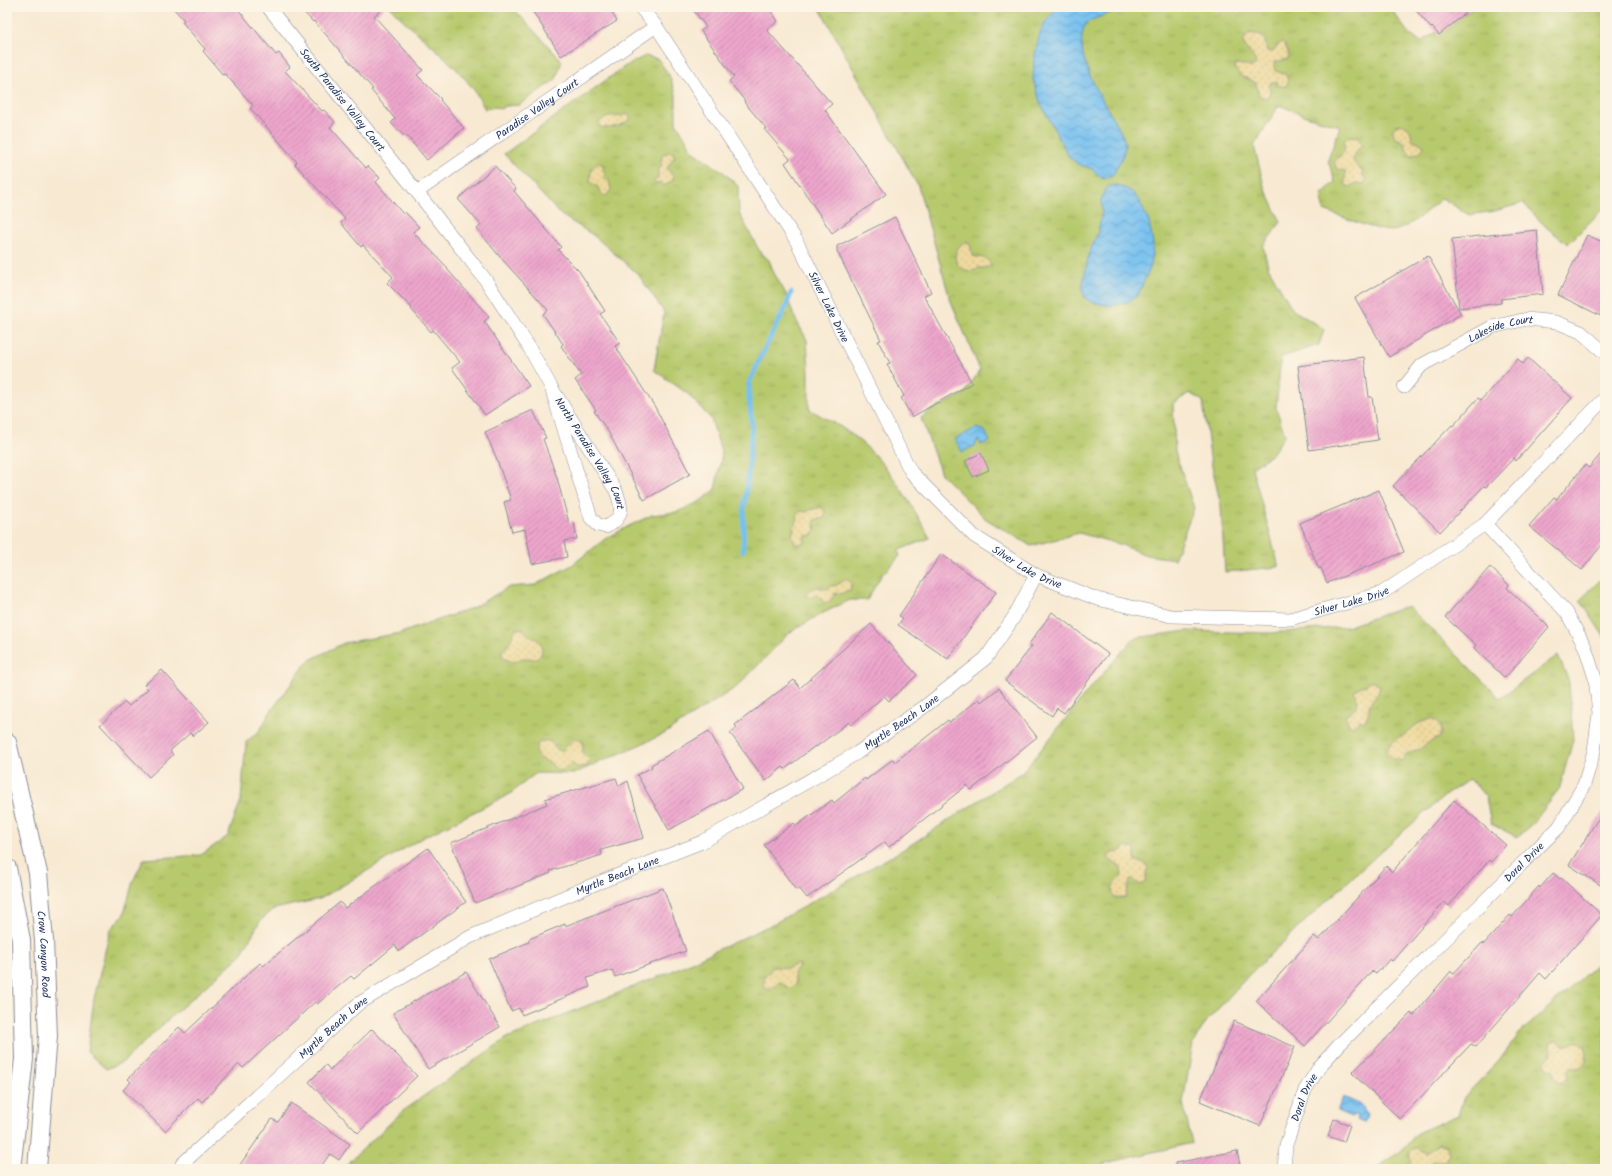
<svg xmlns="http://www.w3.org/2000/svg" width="1612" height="1176" font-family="Kalam,sans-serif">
  <defs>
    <pattern id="grass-tufts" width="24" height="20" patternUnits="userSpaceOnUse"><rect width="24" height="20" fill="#b7c96d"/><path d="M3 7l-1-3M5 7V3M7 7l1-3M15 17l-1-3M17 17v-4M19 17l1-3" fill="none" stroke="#9dad61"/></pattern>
    <pattern id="sand-dots" width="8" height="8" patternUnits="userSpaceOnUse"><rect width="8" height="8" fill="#eeda9e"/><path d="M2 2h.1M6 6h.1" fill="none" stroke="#ccbb8a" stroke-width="1.8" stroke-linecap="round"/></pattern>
    <pattern id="water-waves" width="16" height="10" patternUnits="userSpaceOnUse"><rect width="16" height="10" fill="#77c1f0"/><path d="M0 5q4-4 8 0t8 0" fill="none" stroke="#619dc6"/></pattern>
    <pattern id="building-hatch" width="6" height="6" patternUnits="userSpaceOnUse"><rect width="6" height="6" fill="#eea6cc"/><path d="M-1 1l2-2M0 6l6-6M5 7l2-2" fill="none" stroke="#c088a9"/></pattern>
  </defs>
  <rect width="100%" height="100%" fill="#fcf5e5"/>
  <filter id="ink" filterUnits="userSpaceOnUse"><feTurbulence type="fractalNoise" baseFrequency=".025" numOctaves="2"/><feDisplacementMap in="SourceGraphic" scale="8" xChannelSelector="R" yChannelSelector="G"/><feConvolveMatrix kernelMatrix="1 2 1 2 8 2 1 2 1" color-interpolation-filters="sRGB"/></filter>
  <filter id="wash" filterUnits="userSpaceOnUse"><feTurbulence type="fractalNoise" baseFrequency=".012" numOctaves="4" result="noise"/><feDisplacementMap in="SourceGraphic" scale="16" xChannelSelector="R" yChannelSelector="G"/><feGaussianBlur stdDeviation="0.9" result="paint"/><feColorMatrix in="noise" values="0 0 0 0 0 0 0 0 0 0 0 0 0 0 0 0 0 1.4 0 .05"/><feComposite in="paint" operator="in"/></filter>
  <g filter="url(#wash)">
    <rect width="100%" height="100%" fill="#f8e9d2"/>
    <!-- grass -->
    <g fill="url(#grass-tufts)" stroke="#697c66">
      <path d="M390 7H512L562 61 556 79 519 105 506 106 500 109 496 107 485 109C481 103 478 95 474 90 451 58 417 36 390 7Z"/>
      <path d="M819 7H1390L1406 30 1421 42 1476 7H1605V207L1568 244 1546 227 1523 203 1495 211 1469 215 1442 198C1428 210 1414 224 1397 230 1383 235 1338 215 1324 210L1321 195 1335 182 1328 160 1340 126 1309 117 1279 105 1254 146 1264 186 1281 222 1263 246 1268 267 1293 310 1324 329 1319 345 1281 357 1276 408 1285 435 1272 454 1252 468 1279 567 1225 572 1221 507 1210 457 1203 401 1189 393 1173 404 1175 452 1194 508 1174 559 1146 555 1119 544 1079 533 1031 546 986 519 941 474 921 418 926 413 964 394 980 370 950 299 918 186Z"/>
      <path d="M645 56 658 59 669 75 676 94V122L693 151 722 171 738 186 739 213 760 252 769 260 774 273 786 294 794 316 807 340 809 372V409C824 418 842 426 856 438 889 464 910 502 930 538L899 550 900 556 881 576 867 600H850L821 614 789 633 738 686 664 734 573 774 536 773 510 794 422 838 320 899 274 909 260 921 241 955 174 1014 123 1062 106 1069 87 1052 94 999 110 930 124 914 133 881 144 859 201 855 228 836 241 800 246 742 260 730 271 711 308 661 344 643 401 633 472 608 509 587 535 585 572 565 605 539 627 527 652 515 677 512 699 502 715 490 722 454 711 419 688 394 654 370 664 312 638 274 593 235 561 215 504 154 624 67Z"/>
      <path d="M1605 575V638L1580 600Z"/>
      <path d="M1408 606 1500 698 1558 655 1569 682 1573 740 1559 790 1533 823 1517 837 1491 824 1486 797 1470 779 1447 794 1399 835 1319 908 1250 974 1207 1021 1193 1043 1183 1103 1192 1143 1081 1169H342L405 1109 507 1038 670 972 775 923 904 849 1023 772 1092 686 1134 638 1187 631 1270 633 1346 627Z"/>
      <path d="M1605 957V1169H1374L1401 1152 1417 1133 1458 1115 1464 1097 1498 1062 1520 1033Z"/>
    </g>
    <!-- sand -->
    <g fill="url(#sand-dots)" stroke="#84847e">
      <path d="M1250 33 1261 35 1265 41 1267 51 1273 52 1280 43 1282 42 1285 45 1289 54 1288 59 1275 62 1274 66 1275 71 1285 74 1288 78 1287 86H1279L1277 82H1271L1269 86 1270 91 1268 97 1266 98 1259 96 1256 83C1248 78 1241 78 1235 69V65L1238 64 1245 65 1251 68 1256 64C1255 52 1233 45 1250 33Z"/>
      <path d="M627 114 631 118C626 125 606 131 599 126V121L613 115 616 117Z"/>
      <path d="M1400 124C1409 127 1411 130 1412 139L1422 144 1424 147 1418 154 1417 153 1413 154V156C1408 154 1405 146 1404 142L1396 138 1392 130 1396 126Z"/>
      <path d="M1354 136 1358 137 1362 144 1357 151 1353 160 1358 168 1363 170 1362 174 1366 179 1364 184 1356 183 1349 187 1345 184V171L1337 169 1334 162 1344 152C1346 143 1340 138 1354 136Z"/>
      <path d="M670 152 673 153 675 156 667 168 673 176V180L664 186 661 182 656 184 654 181 658 177V171L662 165 660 162 662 160V154Z"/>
      <path d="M599 163 602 164 605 173 604 179 609 180 611 190 606 196H603L597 186 590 182C592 173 588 168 599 163Z"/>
      <path d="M965 242 970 244 973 256C981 259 986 255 991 265L987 268H978L975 271C972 270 967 271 965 270 951 264 953 248 965 242Z"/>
      <path d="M822 507 825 511 824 519H816L814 523 816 529 812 535 806 536 804 537 805 542 796 545 792 536 798 513 800 511 807 512C812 508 816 509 822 507Z"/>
      <path d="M845 579H847L851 583V589L841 594 835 593 830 602 824 603 821 598 816 595 809 598 807 597V592L815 587 827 589 831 586 837 585Z"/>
      <path d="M517 628 523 629C525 631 527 635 530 636 538 641 541 638 542 651 538 664 532 657 524 658 520 658 518 661 514 662L504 659 501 651C514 644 509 636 517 628Z"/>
      <path d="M1372 681 1380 686 1379 691 1369 705V711L1366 719 1364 722 1360 720 1353 726 1349 725 1345 715 1355 709 1358 701 1354 691 1361 686 1366 685 1368 682Z"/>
      <path d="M1431 719 1437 721 1440 724 1441 733 1439 738 1426 744 1420 749 1406 754 1402 761 1394 759 1387 752V749L1392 742 1395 741 1400 736C1407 737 1410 729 1416 725 1420 722 1426 721 1431 719Z"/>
      <path d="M574 739 583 741V753L590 760 587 766 577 767 572 763 561 771 555 769 551 763C539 758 532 758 538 743L542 741H550L556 749 562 751Z"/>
      <path d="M1126 846 1135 849V860C1140 864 1145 860 1148 868L1146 872V882L1140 885 1133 880H1130L1126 897 1123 898H1115C1109 890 1114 881 1122 877L1121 867 1110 860 1108 856 1113 853 1119 852Z"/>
      <path d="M797 964 799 966 794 973 796 983 792 988 787 987 780 982 769 990 764 986V977L768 974 773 967 789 968Z"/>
      <path d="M1555 1040H1558L1564 1047 1578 1041C1580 1043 1584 1044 1585 1047 1588 1053 1587 1065 1580 1067 1577 1067 1574 1066 1571 1067L1568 1070 1567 1078 1561 1083 1555 1080 1554 1070 1547 1067 1545 1062 1551 1054 1550 1044Z"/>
      <path d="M1439 1144 1447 1146 1449 1154 1445 1161H1433L1425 1169H1399L1400 1166 1411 1164 1412 1162C1408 1157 1408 1147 1417 1148 1420 1149 1424 1152 1426 1153Z"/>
    </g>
    <!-- water -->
    <g fill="url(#water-waves)" stroke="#4978a7">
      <path d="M1056 7H1124L1087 22C1069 50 1101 97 1115 122 1118 128 1125 137 1125 144 1125 155 1118 165 1113 175L1103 179 1092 169 1078 164 1069 157 1040 102 1033 79 1034 58 1040 33 1044 23 1051 16Z"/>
      <path d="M1117 185 1131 191 1139 200 1149 222 1153 243 1151 266 1138 295 1128 302 1111 306 1091 302 1085 298 1082 289 1089 253 1098 233 1102 211 1101 200 1104 191 1110 186Z"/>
      <path d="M976 428 985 431 990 441 981 445 979 440 977 441 975 446 962 452 955 439Z"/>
      <path d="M1343 1097 1362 1105 1367 1115 1364 1123 1356 1120 1357 1116 1354 1115 1351 1117 1337 1111Z"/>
    </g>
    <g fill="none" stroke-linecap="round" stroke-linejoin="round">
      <!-- stream -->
      <path stroke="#77c1f0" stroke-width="5" d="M743 551 744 507 747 486 752 425 749 398V383L763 352 786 307 791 293"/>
    </g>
    <g id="blocks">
      <!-- building -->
      <g fill="url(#building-hatch)">
        <path d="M172 7H236L276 55 279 53 290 67 285 71 322 111 324 110 335 122 330 127 366 168 368 166 380 178 376 182 403 214 405 212 419 227 413 232 448 268 447 269 489 317 484 321 529 386 485 415 452 368 460 362 433 330 431 332 411 309 412 308 387 283 393 277 363 245 361 247 341 223 345 219 295 164 297 162 250 108 253 105 225 74 223 75 203 51 205 49 182 22 184 20Z"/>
        <path d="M299 7H385L374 16 423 70 417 75 441 99 440 100 464 128 427 160 406 135 405 137 391 123 395 119 371 90 373 89 314 21 313 22Z"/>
        <path d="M530 7H608L617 21 561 56Z"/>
        <path d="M691 7H768L778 21 767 30 832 104 825 110 886 194 832 233 785 163 790 159 764 129 766 128 744 102 745 101 729 81 734 77 701 31 706 27Z"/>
        <path d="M1413 7H1473L1439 35 1432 27 1431 28Z"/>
        <path d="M495 166 516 189 514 191 561 247 558 250 579 271 605 311 600 314 620 343 615 346 655 407 690 474 644 500 609 433 594 411 596 410 575 380 581 375 561 346 563 344 543 314 548 310 500 257 477 229 481 225 458 199Z"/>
        <path d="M895 217 931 292 924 296 972 383 912 417 901 398 904 396 887 364 890 363 878 341 881 340 837 251V246Z"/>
        <path d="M1537 230 1543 294 1501 299V303L1459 308 1452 239Z"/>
        <path d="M1587 235 1605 243V318L1558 295Z"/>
        <path d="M1428 256 1461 314 1389 357 1355 298Z"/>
        <path d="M1364 357 1369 397H1372L1378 440 1309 450 1298 366Z"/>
        <path d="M1528 358 1572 398 1516 461 1514 458 1486 487 1484 486 1440 532 1393 486 1452 425 1453 426 1478 398 1481 400 1518 359 1523 364Z"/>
        <path d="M533 410 546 438 543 439 557 478 569 523 574 522 577 539 564 541 567 557 532 564 525 529 512 532 504 502 511 500 496 457 485 432Z"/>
        <path d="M1605 449V541L1582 570 1529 526 1554 497 1557 499 1585 465 1589 468Z"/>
        <path d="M981 453 989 470 973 477 965 461Z"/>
        <path d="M1379 490 1404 552 1327 583 1321 568 1319 569 1300 523Z"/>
        <path d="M941 554 996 592 948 659 898 625 903 618 899 616Z"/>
        <path d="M1490 567 1509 585 1507 588 1549 627 1505 678 1474 648 1476 645 1445 617Z"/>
        <path d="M1052 612 1108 654 1064 713 1057 708 1052 716 1005 681 1032 646 1029 644Z"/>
        <path d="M871 624 917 675 889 701 884 696 851 725 849 722 816 747 815 746 785 769 783 767 766 781 730 733 737 728 735 725 794 680 800 688Z"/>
        <path d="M162 670 209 722 193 736 190 733 170 751 173 755 149 777 100 725 125 702 129 706 148 689 144 685Z"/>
        <path d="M999 688 1037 737 971 790 967 785 889 847 885 842 807 898 799 888 796 890 764 845 794 823 796 826 832 800 834 803 865 778 866 780 893 759 895 762 948 720 950 722 979 699 981 702Z"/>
        <path d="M709 731 743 789 669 830 637 775 652 767 651 765Z"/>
        <path d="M616 778 619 786 628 781 644 838 601 850 602 855 550 871 551 873 475 903 451 843 547 804 545 799Z"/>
        <path d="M1454 800 1506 845 1491 862 1489 860 1449 906 1444 902 1392 961 1390 959 1376 974 1372 971 1305 1046 1256 1001 1314 936 1319 940 1386 866 1392 872Z"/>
        <path d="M1605 808V888L1569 865Z"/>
        <path d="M428 848 466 902 399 951 395 945 354 979 351 976 317 1004 315 1002 243 1068 239 1064 202 1102 198 1098 165 1131 123 1090 131 1082 128 1079 179 1027 185 1033 260 963 263 966 340 902 345 908Z"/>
        <path d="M1553 873 1560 879 1561 878 1602 915 1546 979 1540 973 1476 1047 1471 1044 1400 1119 1352 1073 1411 1013 1413 1016 1451 971 1454 973 1482 943 1484 944 1510 915 1512 917 1539 886 1540 888Z"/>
        <path d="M663 888 686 951 615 977 612 970 587 978 590 987 522 1015 519 1008 511 1011 489 959 529 942V939L565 924V926Z"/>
        <path d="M466 972 500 1027 428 1069 393 1013Z"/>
        <path d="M1234 1021 1295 1047 1260 1126 1200 1101Z"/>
        <path d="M372 1029 417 1076 358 1133 309 1082 326 1065 330 1070Z"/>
        <path d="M291 1103 350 1144 339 1160 330 1154 319 1169H237L272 1119 278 1122Z"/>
        <path d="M1334 1119 1350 1125 1344 1142 1328 1136Z"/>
        <path d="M1237 1151 1241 1169H1176L1175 1163Z"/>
      </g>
    </g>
  </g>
  <g filter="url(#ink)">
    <use href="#blocks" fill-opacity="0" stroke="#8a8c98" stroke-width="1"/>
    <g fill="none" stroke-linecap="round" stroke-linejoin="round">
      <defs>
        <g id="street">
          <path id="s1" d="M268 7 417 192 485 279 529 347 551 387 616 491C623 508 624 518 606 527L598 525 591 518 551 387"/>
          <path id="s2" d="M640 7 656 26 796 240 911 472 974 536 1036 575 1097 599 1171 616 1290 619 1382 593 1485 524 1605 398"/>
          <path id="s3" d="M417 192 656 26"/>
          <path id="s4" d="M1404 387 1422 365 1492 327 1527 319 1556 322 1581 332 1605 353"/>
          <path id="s5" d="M182 1164 358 1004 470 937 585 888 702 842 857 753 924 707 986 658 1014 617 1036 575"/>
          <path id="s6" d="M1284 1169 1286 1145 1305 1090 1320 1066 1340 1044 1559 827 1584 785 1594 751 1599 713 1595 678 1585 647 1567 613 1485 524"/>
        </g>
        <g id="secondary">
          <path id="s7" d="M7 742 38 873 44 941 48 1036 37 1169"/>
          <path d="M7 868 21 940 24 1059 11 1169"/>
        </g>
      </defs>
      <!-- street casing -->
      <use href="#street" stroke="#8a8c98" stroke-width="14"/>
      <!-- secondary casing -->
      <use href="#secondary" stroke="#8a8c98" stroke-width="20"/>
      <!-- street -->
      <use href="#street" stroke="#fff" stroke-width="13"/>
      <!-- secondary -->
      <use href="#secondary" stroke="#fff" stroke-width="18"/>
    </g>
  </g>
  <g text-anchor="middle" stroke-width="3" stroke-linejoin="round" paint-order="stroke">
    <!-- street labels -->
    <g font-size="11" fill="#1b2f5e" stroke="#fcf5e5">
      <text dy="4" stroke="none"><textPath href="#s1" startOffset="119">South Paradise Valley Court</textPath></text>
      <text dy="4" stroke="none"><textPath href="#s3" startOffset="146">Paradise Valley Court</textPath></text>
      <text dy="4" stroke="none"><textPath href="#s2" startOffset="355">Silver Lake Drive</textPath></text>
      <text dy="4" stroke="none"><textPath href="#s4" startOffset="116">Lakeside Court</textPath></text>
      <text dy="4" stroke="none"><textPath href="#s1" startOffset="552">North Paradise Valley Court</textPath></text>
      <text dy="4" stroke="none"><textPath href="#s2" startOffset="691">Silver Lake Drive</textPath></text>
      <text dy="4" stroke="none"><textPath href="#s2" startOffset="1027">Silver Lake Drive</textPath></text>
      <text dy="4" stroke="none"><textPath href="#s5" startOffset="852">Myrtle Beach Lane</textPath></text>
      <text dy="4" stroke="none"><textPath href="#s6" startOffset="399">Doral Drive</textPath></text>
      <text dy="4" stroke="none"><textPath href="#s5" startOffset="528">Myrtle Beach Lane</textPath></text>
      <text dy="4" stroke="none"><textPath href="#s7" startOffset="216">Crow Canyon Road</textPath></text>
      <text dy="4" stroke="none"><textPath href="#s5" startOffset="204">Myrtle Beach Lane</textPath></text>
      <text dy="4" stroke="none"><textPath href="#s6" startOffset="75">Doral Drive</textPath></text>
    </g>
  </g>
  <!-- margin -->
  <rect width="1612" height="1176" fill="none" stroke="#fcf5e5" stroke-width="24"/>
</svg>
